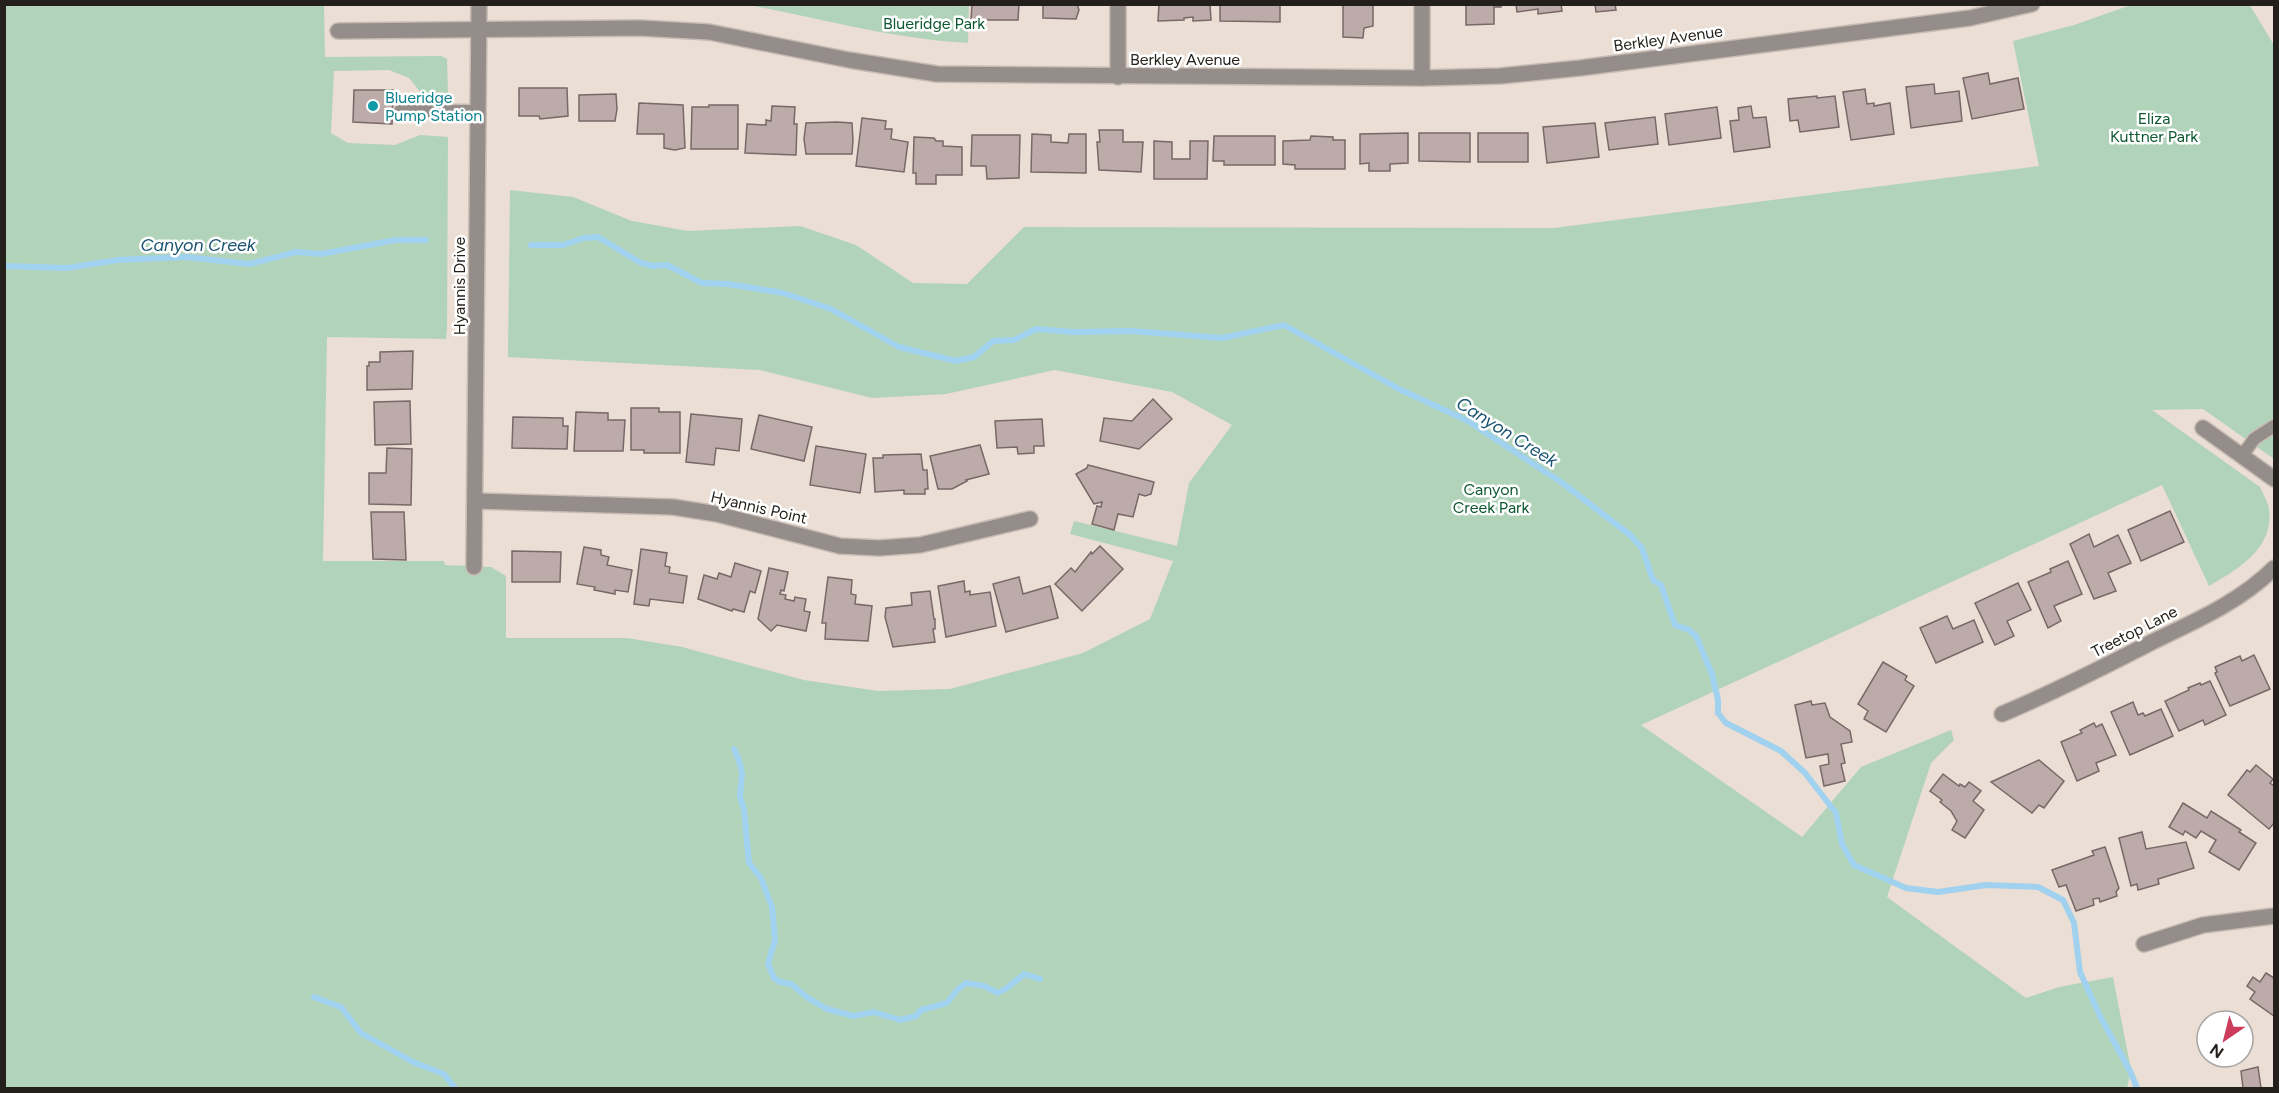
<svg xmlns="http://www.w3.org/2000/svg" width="2279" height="1093" font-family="Figtree,sans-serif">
  <rect width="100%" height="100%" fill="#ebded4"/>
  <!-- green -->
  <g fill="#b1d3ba">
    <path d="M2249 4 2274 45V459L2203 409 2152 410 2260 487C2263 494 2268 502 2269 509 2274 548 2239 569 2209 586L2162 485 1641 725 1802 837 1861 767 1951 730 1954 740 1931 763 1887 897 2026 998 2059 987 2113 977 2131 1070 2127 1088H5V5H324L325 57 441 56 447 59 448 94H422L409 78 389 70 334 71 331 133 348 143 395 145 420 135 448 137 447 330 446 339 327 337 323 561H444L445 565 491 567 506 576V638H627L682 647 804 680 878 691 950 689 1083 653 1150 619 1173 561 1070 534 1074 521 1177 546 1189 483 1232 425 1172 392 1055 370 946 394 872 398 760 370 508 357 510 190 573 197 632 221 688 231 800 226 856 245 913 283 967 284 1024 227 1554 228 2039 166 2013 41 2074 25 2131 5Z"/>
    <path d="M749 5H969L968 43C893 39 823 19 749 5Z"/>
  </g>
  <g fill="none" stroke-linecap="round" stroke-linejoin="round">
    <!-- stream -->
    <g stroke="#a0d1ef" stroke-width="6">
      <path d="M531 245H563L584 238 598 237 641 263 653 266 667 265 702 283 728 284 783 293 831 309 899 347 956 361 974 357 993 341 1014 340 1036 329 1073 332 1131 331 1222 338 1284 325 1399 389 1468 421 1561 482 1629 534 1642 548 1653 580 1661 585 1675 625 1689 630 1696 636 1712 674 1718 700V713L1726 723 1781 751 1805 773 1836 813 1842 844 1854 865 1906 888 1938 892 1986 885 2038 887 2063 900 2074 923 2080 972 2100 1016 2130 1071 2137 1088"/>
      <path d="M4 266 67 268 118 260 186 257 250 264 296 252 321 254 396 240H426"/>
      <path d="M734 749 739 760 742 773 740 796 744 810 749 863 761 878 772 907 775 940 768 964 774 978 780 982 791 984 808 998 827 1009 853 1016 874 1012 900 1020 916 1016 921 1010 947 1003 957 990 966 983 984 986 998 993 1007 988 1024 974 1040 979"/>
      <path d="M314 997 341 1007 361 1033 413 1062 444 1074 455 1088"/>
    </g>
  </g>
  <!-- building -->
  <g fill="#bdabaa" stroke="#786867" stroke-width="1.5">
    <path d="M972 4H1019L1018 20H971Z"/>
    <path d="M1043 4H1077L1079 10 1076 19 1043 18Z"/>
    <path d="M1159 4H1210L1211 20 1193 21V17L1184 18V20L1158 21Z"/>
    <path d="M1220 4H1280V22L1220 21Z"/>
    <path d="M1343 4H1373V26L1364 28 1363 38 1343 37Z"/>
    <path d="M1466 4H1501V7H1494V24L1466 25Z"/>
    <path d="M1516 4H1561L1562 11 1538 14V9L1517 12Z"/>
    <path d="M1595 4H1615L1616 10 1596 12Z"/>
    <path d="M1988 73 1990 84 2018 78 2024 109 1972 119 1963 78Z"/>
    <path d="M1934 84 1935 94 1959 91 1962 121 1911 128 1906 87Z"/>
    <path d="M519 88H567L568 116 540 119 539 116H519Z"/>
    <path d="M1865 89 1867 104 1874 103V106L1890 103 1894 134 1851 140 1843 92Z"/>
    <path d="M354 90H393L392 124 353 122Z"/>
    <path d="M616 94 617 109 615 121H579V95Z"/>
    <path d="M1817 96V98L1835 96 1839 127 1800 132 1798 120 1790 121 1788 99Z"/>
    <path d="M639 103 683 105 685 148 675 150 664 148V134H637Z"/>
    <path d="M709 105H738V149H691L692 107H709Z"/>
    <path d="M772 106 795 107 794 124H797L796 155 745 153 747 124 766 125V120L771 121Z"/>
    <path d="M1751 106 1753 118 1766 117 1770 147 1734 152 1730 121 1739 120 1738 108Z"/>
    <path d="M1717 107 1721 138 1669 145 1665 114Z"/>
    <path d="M1655 117 1658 144 1609 150 1605 123Z"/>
    <path d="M862 118 886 121 885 129H892L891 139 908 142 904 172 856 166Z"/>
    <path d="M837 122 852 123 853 140 852 154H806L804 139 806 123Z"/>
    <path d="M1595 123 1599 157 1547 163 1543 127Z"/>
    <path d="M1099 130H1123V142H1143L1141 172 1099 170 1097 142H1100Z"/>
    <path d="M1408 133V163L1390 164V171H1369V163L1360 164V134Z"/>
    <path d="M1419 133H1470V162L1419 161Z"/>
    <rect x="1478" y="133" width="50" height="29"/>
    <path d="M1032 134 1051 135V142L1068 143 1069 134H1086V173L1031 172Z"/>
    <path d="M972 135H1020L1019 178 987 179 986 166H971Z"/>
    <path d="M1214 136H1275V165H1224V161H1213Z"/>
    <path d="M1311 136 1333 137V140H1345V169H1295V165L1283 164V141L1310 140Z"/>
    <path d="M914 137 934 138 936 141H943V146L962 147V175H936V184H916V173H913Z"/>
    <path d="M1154 141 1172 142V159H1190V141H1208L1207 179H1154Z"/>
    <path d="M413 351 412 389 367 390V366H369V362H380V352Z"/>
    <path d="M1153 399 1172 419 1139 449 1100 441 1104 418 1132 421Z"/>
    <path d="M410 401 411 444 375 445 374 402Z"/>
    <path d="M631 408H659V412H680V453H644V450H631Z"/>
    <path d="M576 412 608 413V420H625L623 451H574Z"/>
    <path d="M691 414 742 419 739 451 716 448 714 465 686 462Z"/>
    <path d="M759 415 812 427 804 461 751 449Z"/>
    <path d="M513 417 563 418V426H568L567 449 512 448Z"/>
    <path d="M1042 419 1044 446H1034V453L1018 454 1017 447 997 448 995 421Z"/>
    <path d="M980 445 989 474 966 480 967 481 952 489H938L930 456Z"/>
    <path d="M816 446 866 454 860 493 810 485Z"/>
    <path d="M387 448 412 449 411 505 369 504V473H386Z"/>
    <path d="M921 454 923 470H927L928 489H925V494H904V490L875 492 873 458H883V455Z"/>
    <path d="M1088 465 1154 482 1151 494 1145 496 1139 494 1133 517 1118 514 1114 530 1092 524 1097 506 1101 507 1102 502 1094 504 1076 474 1087 468Z"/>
    <path d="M2170 511 2184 542 2141 561 2128 530Z"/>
    <path d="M371 512H404L406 560 373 559Z"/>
    <path d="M2089 534 2094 547 2118 535 2131 563 2108 573 2116 591 2094 599 2070 544Z"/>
    <path d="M1100 546 1123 569 1082 611 1055 584 1071 568 1075 572 1091 552 1092 554Z"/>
    <path d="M584 547 601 550V555L609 557 607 565 632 570 628 592 615 590V594L594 590 595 587 577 584Z"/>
    <path d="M641 549 667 553 665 566 670 567 669 573 687 576 683 603 650 599 649 606 634 604Z"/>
    <path d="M512 551 561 552 560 582H512Z"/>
    <path d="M2068 561 2082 594 2054 606 2061 621 2048 628 2028 582 2051 572 2050 569Z"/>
    <path d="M735 563 761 571 755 593 750 591 744 612 733 609 732 611 698 599 704 575 717 579 719 573 731 577Z"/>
    <path d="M769 568 788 572 784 591 781 590 780 594 786 595 785 599 794 601 795 597 806 599 804 611 810 612 806 631 777 625 771 631 758 619Z"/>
    <path d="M828 577 852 580 851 594 856 595 855 604 872 606 868 641 825 639 826 623H822Z"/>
    <path d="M1019 577 1023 594 1050 586 1058 618 1006 632 993 584Z"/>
    <path d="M964 581 965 592 970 591V595L990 592 996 626 946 637 938 586Z"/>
    <path d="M2018 583 2031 610 2007 621 2014 636 1995 645 1975 603Z"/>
    <path d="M930 591 934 619H935V629H933L935 642 893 647 885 617 886 608 912 605 911 593Z"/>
    <path d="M1947 616 1953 629 1974 620 1983 642 1936 663 1920 628Z"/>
    <path d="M2254 655 2270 689 2230 706 2215 673 2217 672 2215 667 2240 656 2242 661Z"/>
    <path d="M1883 662 1907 676 1905 680 1914 686 1886 732 1864 719 1868 711 1858 704Z"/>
    <path d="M2210 681 2226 715 2205 725 2203 720 2179 731 2165 701 2189 690 2188 688 2200 683 2201 685Z"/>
    <path d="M1811 701 1812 705 1825 703 1830 717 1850 731 1852 742 1841 744 1845 763 1841 764 1845 781 1824 786 1820 766 1829 764 1828 754 1806 758 1795 705Z"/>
    <path d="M2133 702 2138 715 2143 713 2145 716 2161 709 2173 736 2130 755 2111 712Z"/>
    <path d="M2094 723 2096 727 2102 724 2116 755 2096 763 2099 771 2077 781 2061 742 2082 733 2080 730Z"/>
    <path d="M2039 760 2064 781 2044 808 2039 805 2032 813 1991 782Z"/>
    <path d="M2256 765 2273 779 2270 783 2274 786V823L2269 829 2228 795 2247 770 2250 772Z"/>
    <path d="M1943 774 1959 786 1960 784 1965 787 1969 782 1981 791 1973 801 1984 810 1965 838 1952 830 1957 821 1951 811 1940 802 1942 800 1930 791Z"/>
    <path d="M2183 803 2207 818 2211 811 2241 830 2239 832 2256 843 2239 870 2209 852 2216 840 2201 831 2196 838 2185 831 2183 835 2169 827Z"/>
    <path d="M2142 832 2146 849 2186 842 2194 868 2158 879 2159 884 2138 890 2137 884 2131 886 2119 838Z"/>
    <path d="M2105 847 2119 888 2116 892 2117 896 2100 902 2099 898 2093 899 2094 905 2076 911 2066 885 2059 887 2052 870 2094 855 2092 851Z"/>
    <path d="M2266 973 2274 978V1016L2250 999 2255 992 2247 986 2253 977 2260 982Z"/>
    <path d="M2258 1067 2261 1088H2243L2241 1071Z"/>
  </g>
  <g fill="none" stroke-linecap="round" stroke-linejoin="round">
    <defs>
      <g id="lane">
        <path d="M400 111H479"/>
        <path d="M2242 456 2254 439 2274 426"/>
      </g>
      <g id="street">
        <path d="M338 31 640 28 709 32 849 60 937 74 1422 78 1500 76 1580 68 1970 18 2032 4"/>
        <path d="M1118 77V4"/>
        <path d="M1422 78V4"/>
        <path d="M2203 428 2274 479"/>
        <path d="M476 501 673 507 717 514 840 546 879 548 920 545 1030 519"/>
        <path d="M474 567 479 4"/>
        <path d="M2002 714C2054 692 2104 667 2154 641 2196 621 2241 601 2274 568"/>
        <path d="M2144 944 2203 925 2274 916"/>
      </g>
    </defs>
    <!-- lane casing -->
    <use href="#lane" stroke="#c7bcb3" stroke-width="15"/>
    <!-- street casing -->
    <use href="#street" stroke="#c7bcb3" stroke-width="18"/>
    <!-- lane -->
    <use href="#lane" stroke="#948d8a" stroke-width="12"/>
    <!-- street -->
    <use href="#street" stroke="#948d8a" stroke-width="15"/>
  </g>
  <!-- markers -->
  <circle fill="#0f9aa8" stroke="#fff" stroke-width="2" cx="373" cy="106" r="6"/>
  <g text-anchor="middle" stroke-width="5" stroke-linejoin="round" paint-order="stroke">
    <!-- park labels -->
    <g font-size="16" fill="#0d5830" stroke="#fff">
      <text x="934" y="29">Blueridge Park</text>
      <text x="2154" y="124">Eliza<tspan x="2154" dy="18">Kuttner Park</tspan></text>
      <text x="1491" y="495">Canyon<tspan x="1491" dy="18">Creek Park</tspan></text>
    </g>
    <!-- street labels -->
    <g font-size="16" fill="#231f1b" stroke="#fff">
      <text transform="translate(1668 38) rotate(-8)" y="6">Berkley Avenue</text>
      <text x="1185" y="65">Berkley Avenue</text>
      <text transform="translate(459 286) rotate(-90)" y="6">Hyannis Drive</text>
      <text transform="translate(759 507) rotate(13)" y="6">Hyannis Point</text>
      <text transform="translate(2134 631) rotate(-27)" y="6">Treetop Lane</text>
    </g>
    <!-- culture labels -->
    <g font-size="16" fill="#0d838f" stroke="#fff" text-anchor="start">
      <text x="385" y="103">Blueridge<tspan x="385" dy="18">Pump Station</tspan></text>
    </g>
    <!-- water labels -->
    <g font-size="18" font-style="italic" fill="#1a5372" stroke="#fff">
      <text x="198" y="251">Canyon Creek</text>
      <text transform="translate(1507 432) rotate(32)" y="6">Canyon Creek</text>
    </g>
  </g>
  <!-- border -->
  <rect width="2279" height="1093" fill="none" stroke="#231f1b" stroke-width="12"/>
  <!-- north arrow -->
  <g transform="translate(2225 1039) rotate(215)"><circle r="28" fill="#ffffff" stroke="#a7a5a4" stroke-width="1.5"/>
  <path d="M0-4.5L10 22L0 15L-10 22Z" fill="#cc3c5c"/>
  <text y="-9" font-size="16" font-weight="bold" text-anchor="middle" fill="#231f1b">N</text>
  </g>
</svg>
